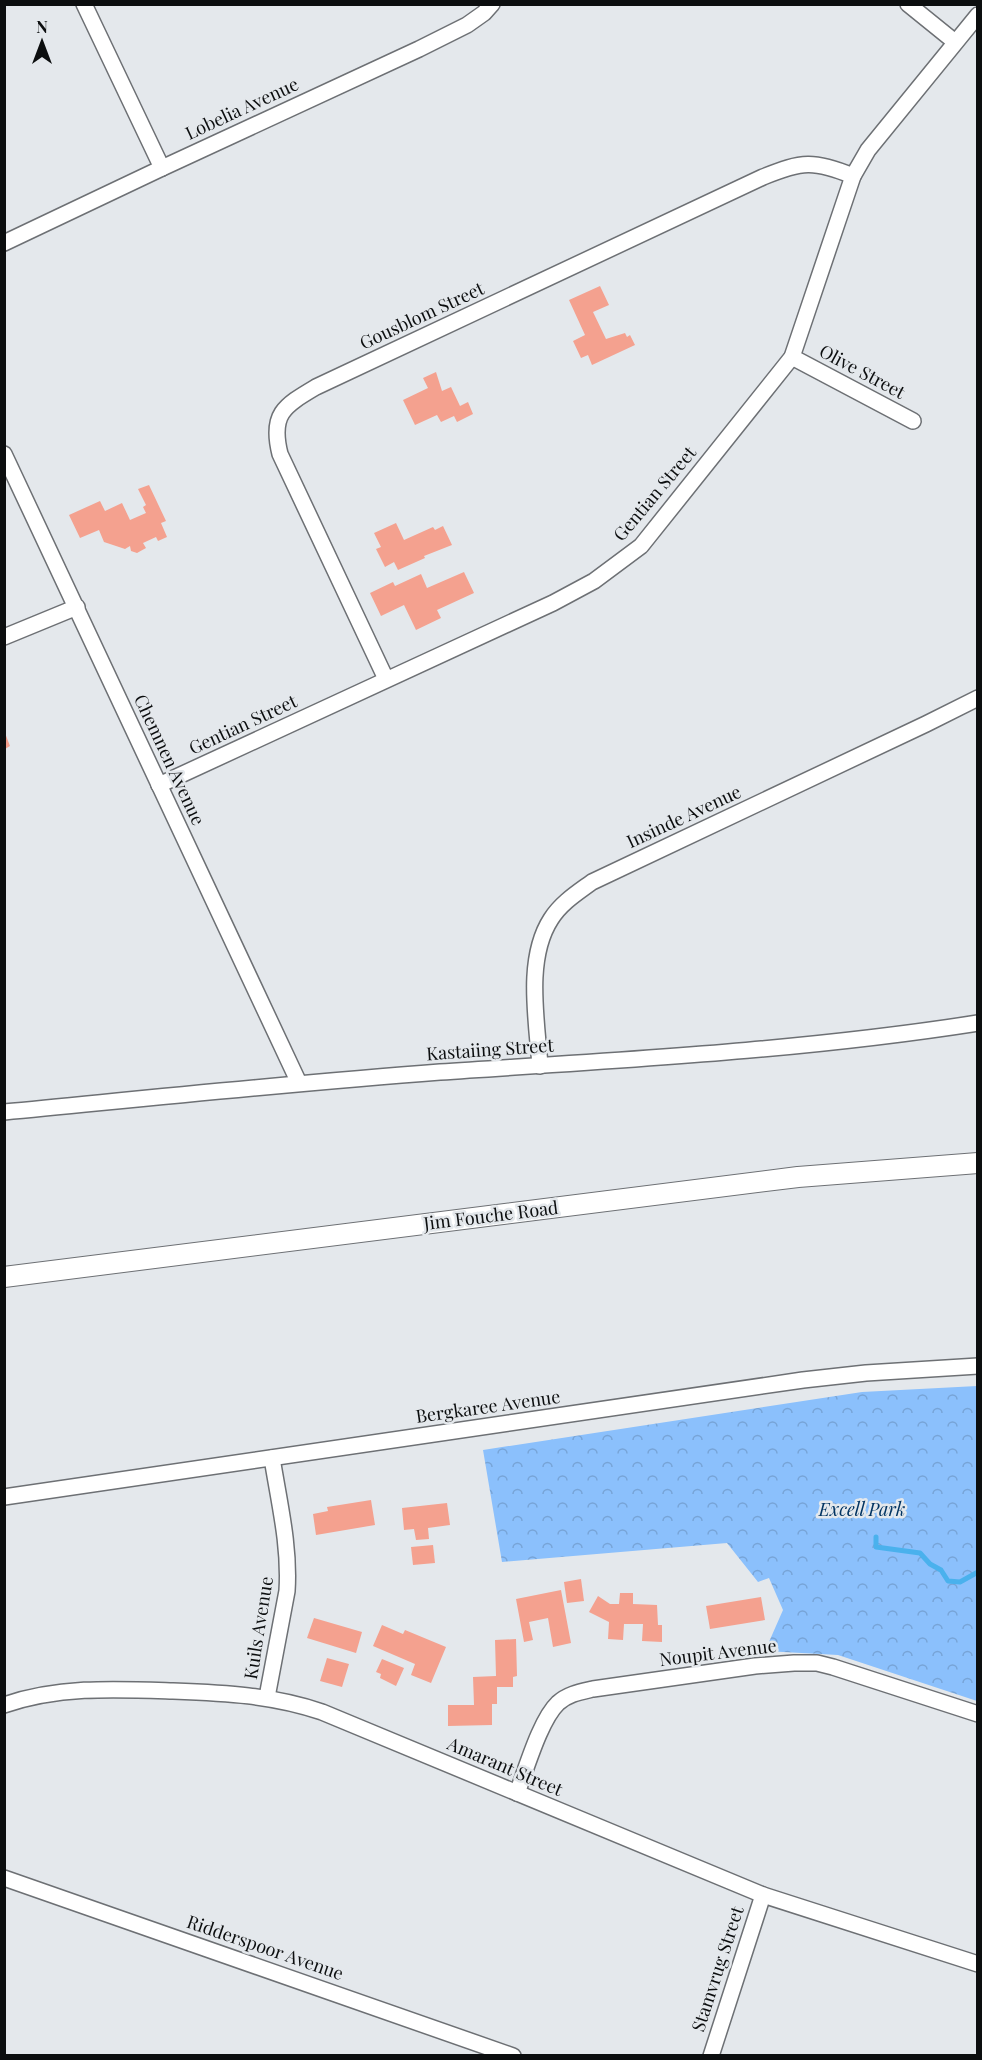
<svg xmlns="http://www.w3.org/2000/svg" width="982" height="2060" font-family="'Playfair Display',serif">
  <defs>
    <pattern id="forest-crowns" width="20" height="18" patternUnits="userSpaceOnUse" patternTransform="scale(1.5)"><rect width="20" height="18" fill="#8bc0fc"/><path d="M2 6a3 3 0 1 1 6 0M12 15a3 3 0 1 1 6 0" fill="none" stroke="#77a4d7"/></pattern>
  </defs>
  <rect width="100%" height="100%" fill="#e4e8ec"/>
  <!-- forest -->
  <path fill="url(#forest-crowns)" d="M977 1386V1701L838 1655 765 1651 783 1610 769 1578 758 1582 727 1543 502 1562 483 1450 862 1392Z"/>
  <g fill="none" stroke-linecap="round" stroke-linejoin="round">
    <!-- stream -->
    <path stroke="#4ab1ed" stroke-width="5" d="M876 1537V1547L920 1553 930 1564 941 1570 948 1581 960 1582 978 1572"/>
  </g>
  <!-- building -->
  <g fill="#f4a18f">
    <path d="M600 286 609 305 593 312 606 339 625 333 627 337 630 335 635 345 592 365 588 355 581 358 573 341 585 335 569 300Z"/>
    <path d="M436 372 442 391 451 387 460 406 468 402 473 414 457 422 454 416 441 422 437 415 415 425 403 400 428 388 423 378Z"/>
    <path d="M149 485 166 521 161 523 167 537 158 541 156 537 143 543 146 548 137 553 131 551 130 546 125 549 104 542 99 530 80 538 69 515 100 501 105 511 122 503 130 520 146 513 143 507 146 505 138 489Z"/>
    <path d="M396 523 404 540 433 527 435 530 443 526 452 545 424 556 425 558 398 570 394 562 385 567 376 549 381 547 374 533Z"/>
    <path d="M464 572 474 593 437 610 441 618 416 630 404 605 381 616 370 593 393 582 395 586 421 574 427 588Z"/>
    <path d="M5 733 10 746 5 749Z"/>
    <path d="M371 1500 375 1525 316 1535 313 1514 328 1511 327 1507Z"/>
    <path d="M447 1503 450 1525 428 1528 429 1539 416 1540 414 1529 404 1530 402 1508Z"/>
    <path d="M433 1545 435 1563 413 1565 411 1547Z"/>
    <path d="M581 1579 584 1601 567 1603 564 1582Z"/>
    <path d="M561 1590 571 1643 553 1647 548 1618 529 1622 533 1640 524 1642 516 1599Z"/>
    <path d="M620 1593H633V1604L657 1605 658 1625H662V1642L642 1641 643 1624H624L623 1640 608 1639 609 1622 589 1612 598 1596 610 1604H619Z"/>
    <path d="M761 1597 765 1620 710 1629 706 1606Z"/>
    <path d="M314 1618 362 1632 356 1653 307 1638Z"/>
    <path d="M382 1625 403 1634 405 1630 446 1647 431 1683 411 1675 415 1664 373 1646Z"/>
    <path d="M516 1639 517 1676 513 1677V1687H497V1704H492V1725L448 1726V1705H474L473 1677 496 1676 495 1640Z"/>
    <path d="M327 1658 349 1664 342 1687 320 1681Z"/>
    <path d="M382 1659 404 1668 396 1686 380 1678 381 1674 376 1672Z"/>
  </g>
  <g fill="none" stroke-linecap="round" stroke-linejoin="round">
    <defs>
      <g id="minor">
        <path d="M84 4 162 168"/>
        <path d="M908 4 955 42"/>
        <path d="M4 243 162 168 419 49 467 25 484 13 492 4"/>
        <path d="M792 357 913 421"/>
        <path d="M4 454 299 1083"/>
        <path d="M4 637 77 607"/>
        <path d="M386 679 280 454C270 414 284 406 316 387L763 177C802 161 814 160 853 176"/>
        <path d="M159 785 553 603 594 581 641 546 792 357 853 176 868 150 978 15"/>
        <path d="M540 1066C537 1021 525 959 551 919 561 903 577 893 592 882L926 724 978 698"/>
        <path d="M4 1112C150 1098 294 1083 440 1072 619 1060 799 1051 978 1023"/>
        <path d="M4 1497 803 1380 866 1373 978 1366"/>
        <path d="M267 1697 287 1591C290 1546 279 1502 272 1458"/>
        <path d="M4 1705C59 1686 116 1689 173 1691 224 1693 273 1695 322 1712L763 1895 978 1964"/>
        <path d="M517 1793C526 1770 540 1720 558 1703 568 1694 580 1692 593 1689L755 1666 794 1663H817L833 1667 978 1714"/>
        <path d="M4 1878 513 2056"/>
        <path d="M711 2056 763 1895"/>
      </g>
      <path id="tertiary" d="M4 1277 798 1177 978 1163"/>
    </defs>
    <!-- minor casing -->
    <use href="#minor" stroke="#6d7074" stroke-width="18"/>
    <!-- tertiary casing -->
    <use href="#tertiary" stroke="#6d7074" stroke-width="22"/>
    <!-- minor -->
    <use href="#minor" stroke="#fff" stroke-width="15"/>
    <!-- tertiary -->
    <use href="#tertiary" stroke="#fff" stroke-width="20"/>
  </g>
  <g text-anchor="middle" stroke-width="5" stroke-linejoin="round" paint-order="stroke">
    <!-- street labels -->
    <g font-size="18" fill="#0c0e0f" stroke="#e4e8ec">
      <text transform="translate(242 109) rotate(-25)" y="6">Lobelia Avenue</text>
      <text transform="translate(422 316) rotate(-25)" y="6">Gousblom Street</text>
      <text transform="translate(862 372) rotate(28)" y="6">Olive Street</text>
      <text transform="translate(655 494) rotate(-50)" y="6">Gentian Street</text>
      <text transform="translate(243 725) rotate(-25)" y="6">Gentian Street</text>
      <text transform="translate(169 760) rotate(65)" y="6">Chemnen Avenue</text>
      <text transform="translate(684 817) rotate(-25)" y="6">Insinde Avenue</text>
      <text transform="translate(490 1050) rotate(-4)" y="6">Kastaiing Street</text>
      <text transform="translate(491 1216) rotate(-7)" y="6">Jim Fouche Road</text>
      <text transform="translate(488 1407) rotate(-8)" y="6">Bergkaree Avenue</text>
      <text transform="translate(259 1628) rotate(-81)" y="6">Kuils Avenue</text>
      <text transform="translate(718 1653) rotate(-7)" y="6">Noupit Avenue</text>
      <text transform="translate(505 1767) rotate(23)" y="6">Amarant Street</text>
      <text transform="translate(265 1948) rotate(19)" y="6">Ridderspoor Avenue</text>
      <text transform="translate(718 1969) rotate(-72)" y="6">Stamvrug Street</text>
    </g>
    <!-- park labels -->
    <g font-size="18" font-style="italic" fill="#023462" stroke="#e4e8ec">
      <text x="862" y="1516">Excell Park</text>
    </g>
  </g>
  <!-- border -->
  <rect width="982" height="2060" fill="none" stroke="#0c0e0f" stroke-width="12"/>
  <!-- north arrow -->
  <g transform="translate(42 42)" stroke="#e4e8ec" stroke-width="4.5" paint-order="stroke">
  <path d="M0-4.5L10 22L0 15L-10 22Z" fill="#0c0e0f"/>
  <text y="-9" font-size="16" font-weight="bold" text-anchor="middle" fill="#0c0e0f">N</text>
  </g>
</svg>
